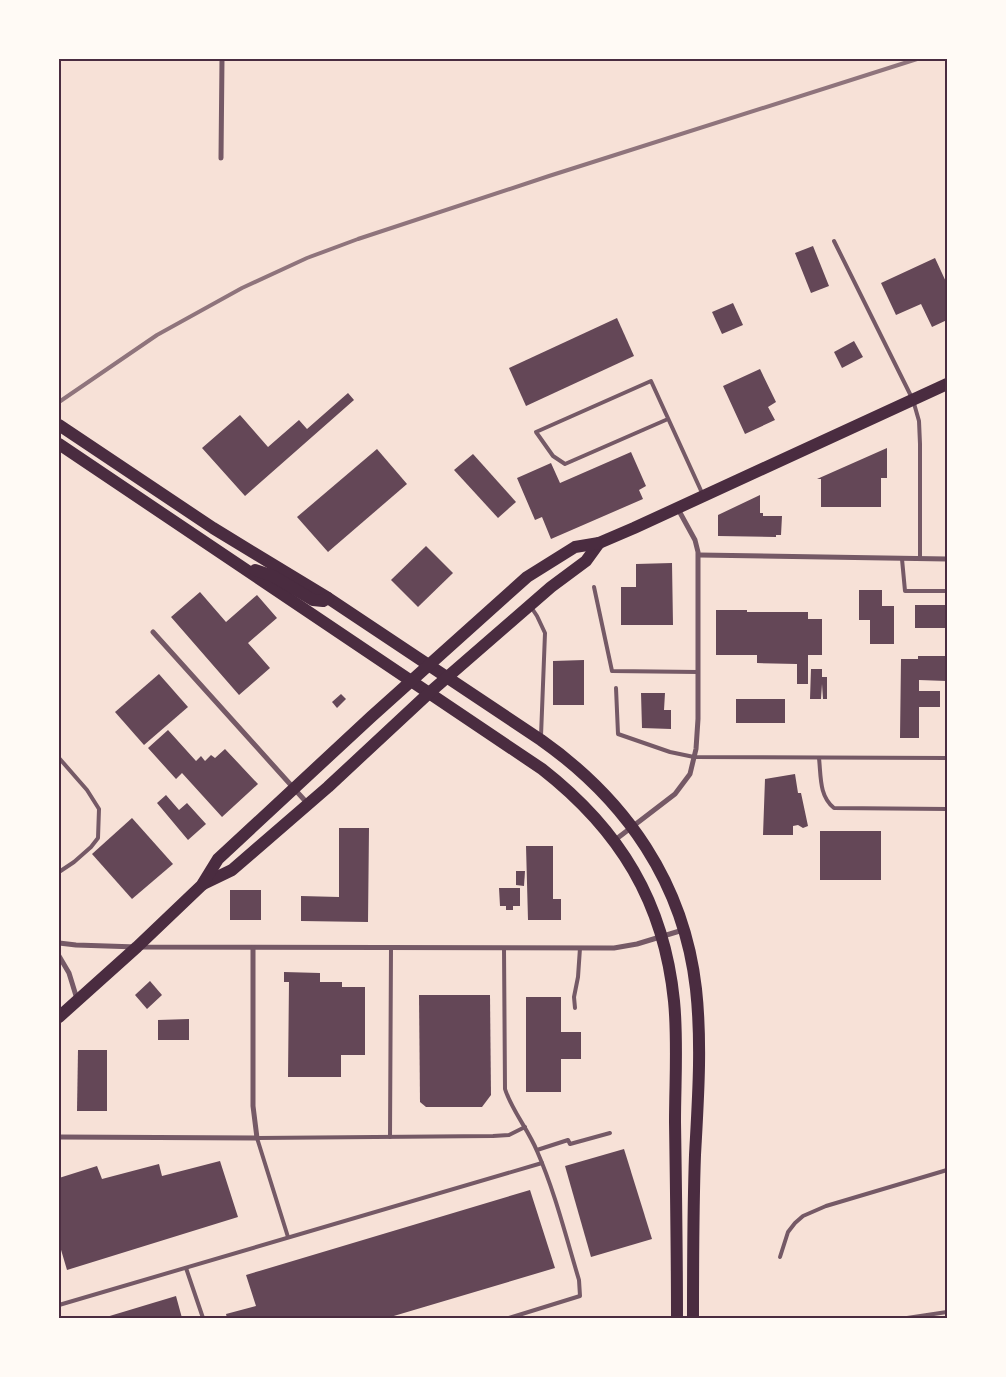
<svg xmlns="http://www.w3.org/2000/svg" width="1006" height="1377" font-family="'Nunito Sans',sans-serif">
  <rect width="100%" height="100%" fill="#f7e1d7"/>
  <!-- building -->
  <g fill="#644757">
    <path d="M813 246 829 286 811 293 795 253Z"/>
    <path d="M935 258 947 284V320L932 327 921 304 896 315 881 283Z"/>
    <path d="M733 303 743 325 722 334 712 312Z"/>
    <path d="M617 318 634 356 526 406 509 368Z"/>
    <path d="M854 341 863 357 842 368 834 352Z"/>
    <path d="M760 369 776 402 768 407 775 420 745 434 723 386Z"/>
    <path d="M348 393 354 400 245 496 202 448 240 415 268 447 299 420 307 429Z"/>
    <path d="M887 448V478H881V507H821V479H817Z"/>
    <path d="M377 449 407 484 328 552 297 517Z"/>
    <path d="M631 452 646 486 639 490 643 499 551 539 542 517 535 520 517 478 551 463 560 483Z"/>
    <path d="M473 454 516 502 498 518 454 470Z"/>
    <path d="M760 495V513H763V516H782L781 535H776V537L718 536V515Z"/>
    <path d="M426 546 453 573 418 607 391 580Z"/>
    <path d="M672 563 673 625H621V587H636V564Z"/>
    <path d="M859 590H882V606H894V644H870V620H859Z"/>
    <path d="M200 592 226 622 257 595 277 618 248 643 270 668 239 695 171 617Z"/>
    <rect x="915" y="605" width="32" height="23"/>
    <path d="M716 610H747V612H808V619H822V655H808V684H797V664L757 663V655H716Z"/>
    <path d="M918 656H947V681L919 680V691H940V707H919V738H900L901 659H918Z"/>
    <path d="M584 660V705H553V661Z"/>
    <path d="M811 669H822V677H827V699H823L822 684 821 699H810Z"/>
    <path d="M159 674 188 707 144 745 115 712Z"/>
    <path d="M641 693H665L664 710H671V729L642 728Z"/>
    <path d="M341 694 346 699 337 708 332 702Z"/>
    <rect x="736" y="699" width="49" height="24"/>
    <path d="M168 730 196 761 201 756 205 761 211 755 215 758 225 749 258 784 222 817 182 773 176 779 148 748Z"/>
    <path d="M795 774 798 793H801L808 826 803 828 798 825 793 826V835H763L765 779Z"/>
    <path d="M166 795 179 810 187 803 206 824 188 840 157 803Z"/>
    <path d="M132 818 173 864 132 899 92 854Z"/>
    <path d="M339 828H369L368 922 301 921V896L339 897Z"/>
    <rect x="820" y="831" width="61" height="49"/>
    <path d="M526 846H553V899H561V920H528Z"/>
    <path d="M516 871H525L524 886 516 885Z"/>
    <path d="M499 888H520V906H513V910H506V906H500Z"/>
    <rect x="230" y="890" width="31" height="30"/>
    <path d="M284 972 320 973V982H342V987H365V1055H341V1077H288L289 982H284Z"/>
    <path d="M150 981 162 995 147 1009 135 995Z"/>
    <path d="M419 995H490L491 1095 482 1107H426L420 1102Z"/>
    <path d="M526 997H561V1032H581V1059H561V1092H526Z"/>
    <path d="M189 1019V1040H158V1020Z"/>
    <path d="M78 1050H107V1111H77Z"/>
    <path d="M624 1149 652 1239 591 1257 565 1166Z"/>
    <path d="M220 1161 238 1217 67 1270 59 1243V1178L97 1166 102 1179 159 1164 162 1176Z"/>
    <path d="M530 1190 555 1268 387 1318H227L226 1314 256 1306 246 1275Z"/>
    <path d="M176 1296 182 1318H103Z"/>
  </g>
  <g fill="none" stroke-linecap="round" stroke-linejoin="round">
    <!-- service -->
    <g stroke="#755966" stroke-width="4">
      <path d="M834 241 913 400 919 421 920 444V559"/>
      <path d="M668 419 565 464 553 456 536 432 651 381 703 495"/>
      <path d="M902 559 905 591H947"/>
      <path d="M594 587 612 671 698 672"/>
      <path d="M531 607 537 616 545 633 541 736"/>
      <path d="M616 688 618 734 670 752 694 757 947 758"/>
      <path d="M59 758 87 790 99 809 98 838 91 847 74 862 59 872"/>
      <path d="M819 758C821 776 819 796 834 808L947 809"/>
      <path d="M504 948 505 1089C512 1111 528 1129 537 1151 555 1192 566 1237 579 1280L580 1296 509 1318"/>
      <path d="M575 1008 574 997 578 977 580 948"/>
      <path d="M390 1137 391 948"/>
      <path d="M537 1150 568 1140 570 1144 610 1133"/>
      <path d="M288 1237 257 1138 493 1136 509 1135 525 1127"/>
      <path d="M780 1257 788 1232 795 1223 803 1216 826 1206 947 1170"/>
      <path d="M186 1268 203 1318"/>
      <path d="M59 1305 542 1163"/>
      <path d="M907 1318 947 1312"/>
    </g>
    <!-- minor -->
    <g stroke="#755966" stroke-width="5">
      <path d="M221 158 222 59"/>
      <path d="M699 555 947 559"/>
      <path d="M153 632 308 804"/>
      <path d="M615 840 675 794 690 774 696 749 698 719V552L695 540 678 509"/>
      <path d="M59 943 76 945 137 947 614 948 637 944 683 930"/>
      <path d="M59 956 69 973 77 999"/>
      <path d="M59 1137 257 1138 253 1106V948"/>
    </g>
    <!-- primary -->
    <g stroke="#4a2c40" stroke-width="12">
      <path d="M59 425 213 528 328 598 541 740C626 800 684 883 696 989 702 1044 698 1100 695 1155 693 1210 693 1264 693 1318"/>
      <path d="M59 444 542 769C620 830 664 902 674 1001 678 1041 675 1082 675 1122 676 1187 677 1253 677 1318"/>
      <path d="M255 570 273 576 313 600 323 601 328 598"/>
      <path d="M203 884 232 870 328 787 429 693 551 587 586 561 599 543"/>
      <path d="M59 1017 137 947 202 885 218 859 371 717 527 577 575 547 599 543 634 528 947 384"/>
    </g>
    <!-- rail -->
    <path stroke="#8f747c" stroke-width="4" d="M59 402 157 335 242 288 307 258 358 239 549 176 917 59"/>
  </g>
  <!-- border -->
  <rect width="1006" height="1377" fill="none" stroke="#fffaf5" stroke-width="120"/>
  <rect x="60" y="60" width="886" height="1257" fill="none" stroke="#4a2c40" stroke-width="2"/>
</svg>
